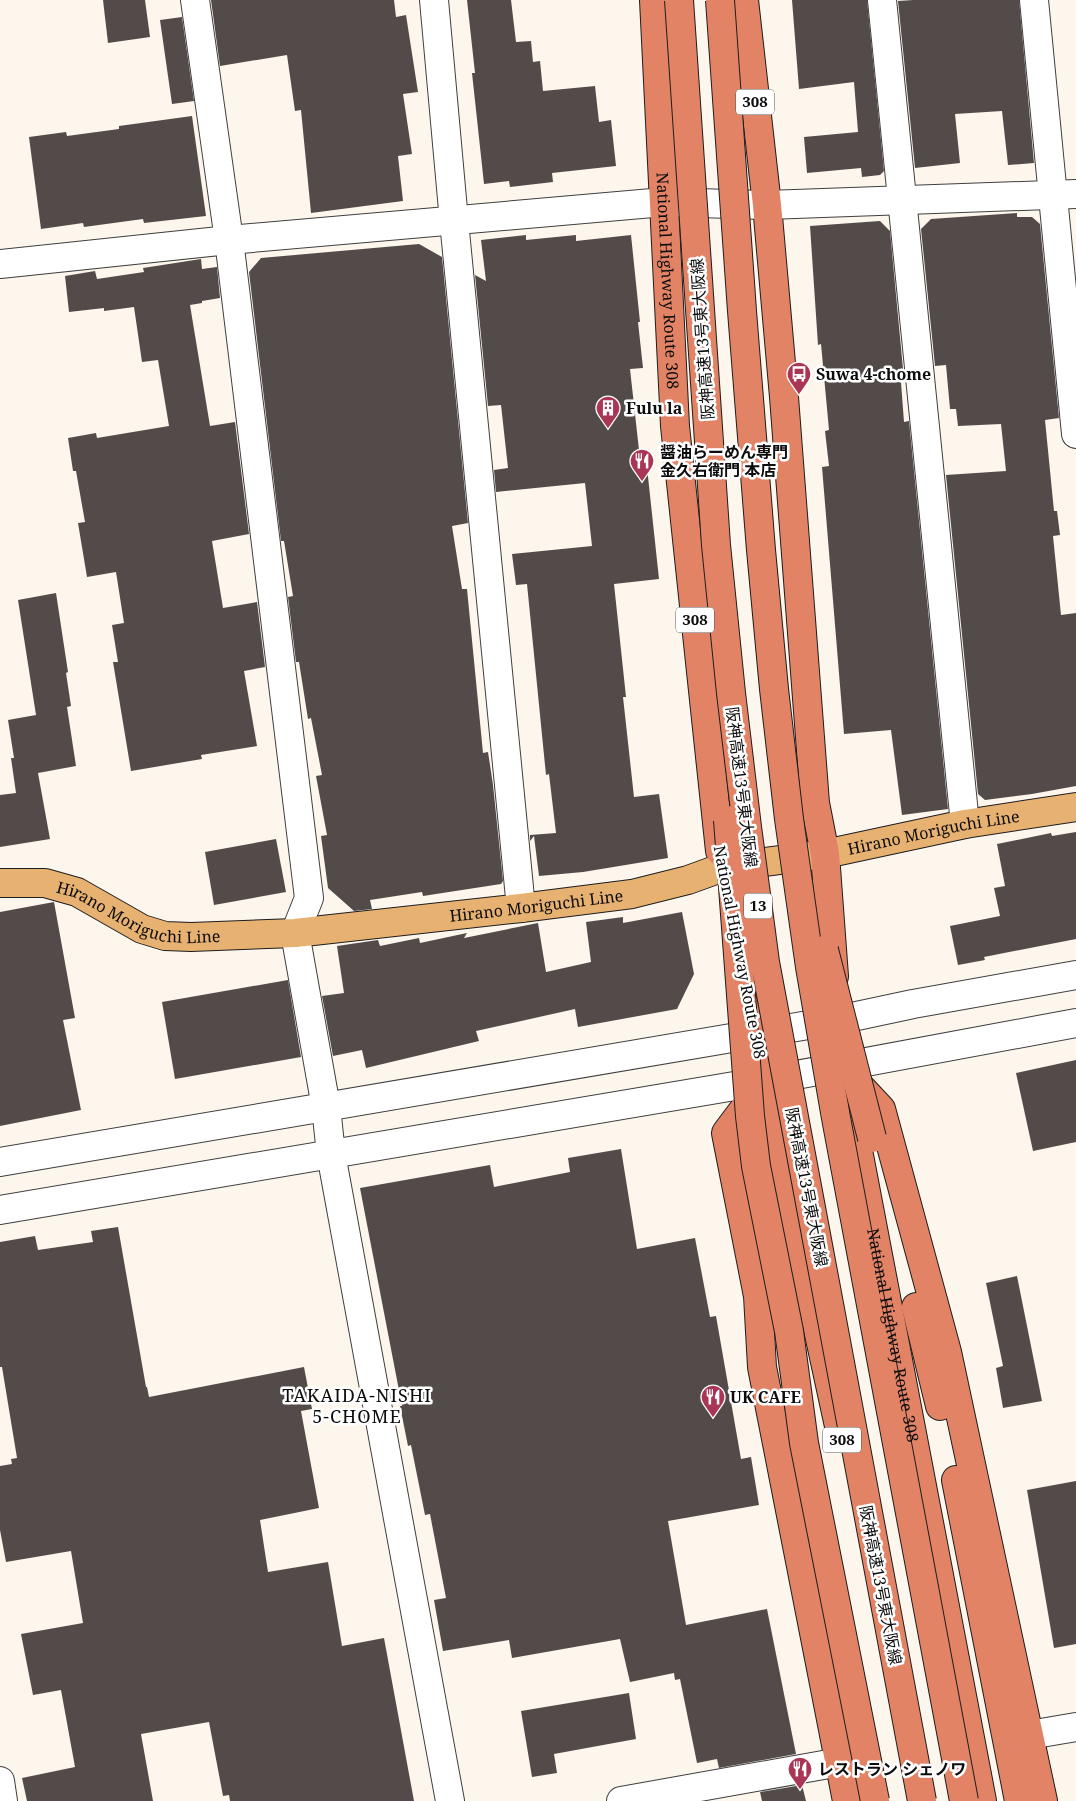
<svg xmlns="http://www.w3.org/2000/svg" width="1076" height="1801" font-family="'Noto Serif','Noto Sans JP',serif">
  <rect width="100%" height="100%" fill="#fdf6ed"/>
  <!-- building -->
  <g fill="#534b4a">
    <path d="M103 0H145L150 37 108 43Z"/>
    <path d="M211 0H394L396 17 406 15 418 92 403 94 412 154 398 156 403 201 311 213 301 110 295 111 287 55 220 66Z"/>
    <path d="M467 0H511L516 42 531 41 533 62 540 61 543 91 595 86 599 122 611 120 616 166 552 173 553 182 510 187 509 181 484 184 472 73H475Z"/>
    <path d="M792 0H867L884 171 880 175 862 177 861 168 807 173 804 137 858 132 854 82 799 89Z"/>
    <path d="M913 0H1019L1034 163 1008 165 1002 111 955 114 960 163 915 168 898 1Z"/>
    <path d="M182 17 194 101 172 104 160 20Z"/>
    <path d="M192 116 206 216 144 223 143 219 84 227 83 223 41 229 29 137 66 132 67 136 119 129V126Z"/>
    <path d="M1017 213V217H1032L1040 224 1059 418 1045 420 1054 511H1057L1060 535 1053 536 1061 615 1076 613V786L1032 794 985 800 978 794 946 475 1006 471 1001 424 958 426 956 409H950L946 365 935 366 921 229 931 219Z"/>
    <path d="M880 221 890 231 903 369H900L904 422 909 421 948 809 902 815 891 730 844 734 822 467 829 466 825 431 829 430 821 344 818 345 810 226Z"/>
    <path d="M526 235V240L576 235V241L631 235 640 322H638L643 368 630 369 640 459 646 458 659 579 614 584 626 697H623L634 797 659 794 668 858 583 872 539 876 534 836 530 841V835L556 833 549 774 546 775 527 584 516 585 512 554 592 546 585 483 496 492 494 470 508 468 501 405 488 406 475 275 486 281 481 240Z"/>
    <path d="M419 244 442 257 468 523 452 526 462 589H467L483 753 488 752 493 785 503 881 501 884 423 896 422 892 370 900 372 909 354 911 328 888 321 836 327 835 316 776 322 775 311 718 308 719 299 662H296L288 597 293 596 284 541H281L249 272 261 258Z"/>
    <path d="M201 259 202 269 217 267 220 298 202 301V303L190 305 210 426 235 422 249 534 212 541 223 608 257 602 265 667 244 671 257 746 201 755 202 759 131 771 113 662H118L112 625 124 623 116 572 87 577 78 523 85 522 76 471H73L68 438 96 433 97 438 169 426 158 360 142 362 134 307 104 311V308L69 312 65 276 95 271 97 279 144 272 143 268Z"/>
    <path d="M56 593 68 672 66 673 71 706 67 707 76 766 38 773 50 839 0 847V795L16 793 11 758H14L8 720 36 715 18 600Z"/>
    <path d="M1076 832V939L984 957 985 960 958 965 950 926 1000 916 994 888 1005 886 997 844 1051 833 1052 836Z"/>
    <path d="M276 839 286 892 214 905 205 852Z"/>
    <path d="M54 902 75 1018 63 1020 81 1110 0 1126V912Z"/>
    <path d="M682 912 694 974 677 1009 578 1027 575 1009 476 1031 479 1041 366 1068 362 1050 333 1056 322 996 344 993 337 946 378 940 380 946 419 938 420 943 467 933 464 938 538 923 546 972 591 962 586 922 623 917V923Z"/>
    <path d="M288 980 301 1057 175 1079 162 1002Z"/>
    <path d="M1076 1060V1142L1033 1151 1016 1073Z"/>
    <path d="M621 1149 637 1249 695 1238 710 1317 716 1316 741 1459 751 1457 759 1505 668 1521 686 1625 767 1609 796 1754 719 1768 717 1759 697 1763 680 1679 675 1680 674 1673 630 1682 620 1639 512 1658 509 1640 443 1651 434 1600 446 1598 430 1514 425 1515 411 1445 408 1446 400 1406H402L360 1188 490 1165 494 1187 570 1172 568 1158Z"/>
    <path d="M118 1227 146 1387H147L149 1397 304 1367 312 1409 301 1411 319 1508 260 1520 268 1572 328 1562 342 1646 384 1638 414 1801H230L229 1795 223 1796 209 1722 141 1734 153 1801H27L22 1778 75 1767 61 1690 33 1695 21 1634 83 1623 71 1551 6 1562 0 1530V1466L12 1464 11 1459 17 1458 2 1367H0V1242L35 1236 38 1250 93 1242 91 1231Z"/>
    <path d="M1017 1276 1042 1401 1003 1408 996 1368 1003 1366 986 1283Z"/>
    <path d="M1076 1481V1644L1054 1648 1027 1490Z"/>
    <path d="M629 1693 636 1739 554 1754 557 1773 532 1777 521 1711Z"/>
    <path d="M802 1785 806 1801H762L760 1792Z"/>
  </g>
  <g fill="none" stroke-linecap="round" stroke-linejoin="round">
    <defs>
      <g id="minor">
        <path d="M195 0 229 240 309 898 295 933 326 1107 331 1154 450 1801"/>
        <path d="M434 0 454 221 521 908"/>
        <path d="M882 0 965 824"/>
        <path d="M1034 0 1076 434"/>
        <path d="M0 264 229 240 664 202 767 205 1076 194"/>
        <path d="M0 1162 838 1020 913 1004 1076 975"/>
        <path d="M0 1210 764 1081 1076 1023"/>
        <path d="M1029 1735 1076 1727"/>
        <path d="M0 1781 3 1801"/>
        <path d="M621 1801 840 1762"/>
      </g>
      <g id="major">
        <path id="s1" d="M0 883H45L77 892 142 929 165 936 191 937 295 933 521 908 632 894 688 880 721 868 825 854 965 824 1076 807"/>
      </g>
      <g id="highway">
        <path id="s2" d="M654 0 675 426 720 851"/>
        <path d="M744 0 767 205 784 397 815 803 825 854 834 976"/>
        <path d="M752 1011 764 1081 839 1426"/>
        <path id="s3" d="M842 1066 982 1801"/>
        <path d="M851 1077 881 1109 947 1352 1043 1801"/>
        <path d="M759 1089 726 1133 758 1296 762 1367 847 1801"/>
        <path d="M916 1307 940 1406"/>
        <path d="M956 1480 1019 1801"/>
      </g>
    </defs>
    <!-- minor casing -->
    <use href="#minor" stroke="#3f3f3f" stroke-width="30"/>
    <!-- major casing -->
    <use href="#major" stroke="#1d1d1d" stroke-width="30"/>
    <!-- highway casing -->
    <use href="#highway" stroke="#1d1d1d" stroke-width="30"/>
    <!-- minor -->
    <use href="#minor" stroke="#fff" stroke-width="28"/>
    <!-- major -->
    <use href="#major" stroke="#e7b172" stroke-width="28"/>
    <!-- highway -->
    <use href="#highway" stroke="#e28366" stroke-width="28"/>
    <defs>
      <g id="highway-bridge">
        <path d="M679 0 716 545 731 693 747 827 765 962 922 1801"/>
        <path d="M720 0 742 311 761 550 774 689 789 819 810 967 836 1118 964 1801"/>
        <path d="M728 820 750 1116 756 1166 789 1331 804 1443 875 1801"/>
        <path d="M824 950 872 1138"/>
      </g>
    </defs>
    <!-- highway-bridge casing -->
    <use href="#highway-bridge" stroke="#1d1d1d" stroke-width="30" stroke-linecap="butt"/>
    <!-- highway-bridge -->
    <use href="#highway-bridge" stroke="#e28366" stroke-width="28"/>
  </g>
  <!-- icons -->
  <defs>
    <symbol id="bus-pin" viewBox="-11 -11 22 30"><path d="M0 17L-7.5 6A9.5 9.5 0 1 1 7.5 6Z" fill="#aa3655" stroke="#fff"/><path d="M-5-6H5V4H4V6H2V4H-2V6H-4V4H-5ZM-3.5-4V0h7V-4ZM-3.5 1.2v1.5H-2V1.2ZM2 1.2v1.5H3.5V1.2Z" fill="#fff"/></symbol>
    <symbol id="building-pin" viewBox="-11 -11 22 30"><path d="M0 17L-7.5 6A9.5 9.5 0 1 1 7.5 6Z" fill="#aa3655" stroke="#fff"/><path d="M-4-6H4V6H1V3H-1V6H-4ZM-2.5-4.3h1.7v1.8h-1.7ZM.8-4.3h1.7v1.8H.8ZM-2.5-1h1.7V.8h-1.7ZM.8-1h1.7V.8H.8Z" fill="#fff"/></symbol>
    <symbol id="restaurant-pin" viewBox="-11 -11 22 30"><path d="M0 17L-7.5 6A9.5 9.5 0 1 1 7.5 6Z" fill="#aa3655" stroke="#fff"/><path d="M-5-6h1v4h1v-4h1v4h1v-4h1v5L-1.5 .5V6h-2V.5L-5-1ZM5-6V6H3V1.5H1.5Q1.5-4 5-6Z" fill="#fff"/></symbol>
  </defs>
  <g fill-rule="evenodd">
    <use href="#bus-pin" x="785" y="360" width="28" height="38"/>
    <use href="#building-pin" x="594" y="394" width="28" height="38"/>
    <use href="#restaurant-pin" x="628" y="447" width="28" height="38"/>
    <use href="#restaurant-pin" x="699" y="1383" width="28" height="38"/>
    <use href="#restaurant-pin" x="786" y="1755" width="28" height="38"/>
  </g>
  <g text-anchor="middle" stroke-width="5" stroke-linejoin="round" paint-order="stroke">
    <!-- shield labels -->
    <g fill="#fff" stroke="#555" stroke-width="1">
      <rect x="736" y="89.5" width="38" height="25" rx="4"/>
      <rect x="676" y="607.5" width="38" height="25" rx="4"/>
      <rect x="744" y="893.5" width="28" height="25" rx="4"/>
      <rect x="823" y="1427.5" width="38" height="25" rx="4"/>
    </g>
    <g font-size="15" font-weight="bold" fill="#0c0c0c">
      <text x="755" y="107">308</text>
      <text x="695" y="625">308</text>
      <text x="758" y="911">13</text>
      <text x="842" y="1445">308</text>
    </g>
    <!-- street labels -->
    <g font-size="16" fill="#0c0c0c" stroke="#fff">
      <text dy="6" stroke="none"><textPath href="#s2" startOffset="281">National Highway Route 308</textPath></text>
      <text transform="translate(702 339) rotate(-94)" y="6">阪神高速13号東大阪線</text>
      <text transform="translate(742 787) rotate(83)" y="6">阪神高速13号東大阪線</text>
      <text dy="6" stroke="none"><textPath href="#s1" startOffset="955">Hirano Moriguchi Line</textPath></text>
      <text dy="6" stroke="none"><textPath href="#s1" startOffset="550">Hirano Moriguchi Line</textPath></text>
      <text dy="6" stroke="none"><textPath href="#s1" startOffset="145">Hirano Moriguchi Line</textPath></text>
      <text transform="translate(740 952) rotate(79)" y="6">National Highway Route 308</text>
      <text transform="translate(807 1187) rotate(79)" y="6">阪神高速13号東大阪線</text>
      <text dy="6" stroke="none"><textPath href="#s3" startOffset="274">National Highway Route 308</textPath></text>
      <text transform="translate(881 1585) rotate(79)" y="6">阪神高速13号東大阪線</text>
    </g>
    <!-- poi labels -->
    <g font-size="16" font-weight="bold" fill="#0c0c0c" stroke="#fff" text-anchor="start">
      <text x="816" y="380">Suwa 4-chome</text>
      <text x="626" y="414">Fulu la</text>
      <text x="660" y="458">醤油らーめん専門<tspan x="660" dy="18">金久右衛門 本店</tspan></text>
      <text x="730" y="1403">UK CAFE</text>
      <text x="818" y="1775">レストラン シェノワ</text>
    </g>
    <!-- neighbourhood labels -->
    <g font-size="18" letter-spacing="1" fill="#0c0c0c" stroke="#fff">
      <text x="357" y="1402">TAKAIDA-NISHI<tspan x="357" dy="21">5-CHOME</tspan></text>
    </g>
  </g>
</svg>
